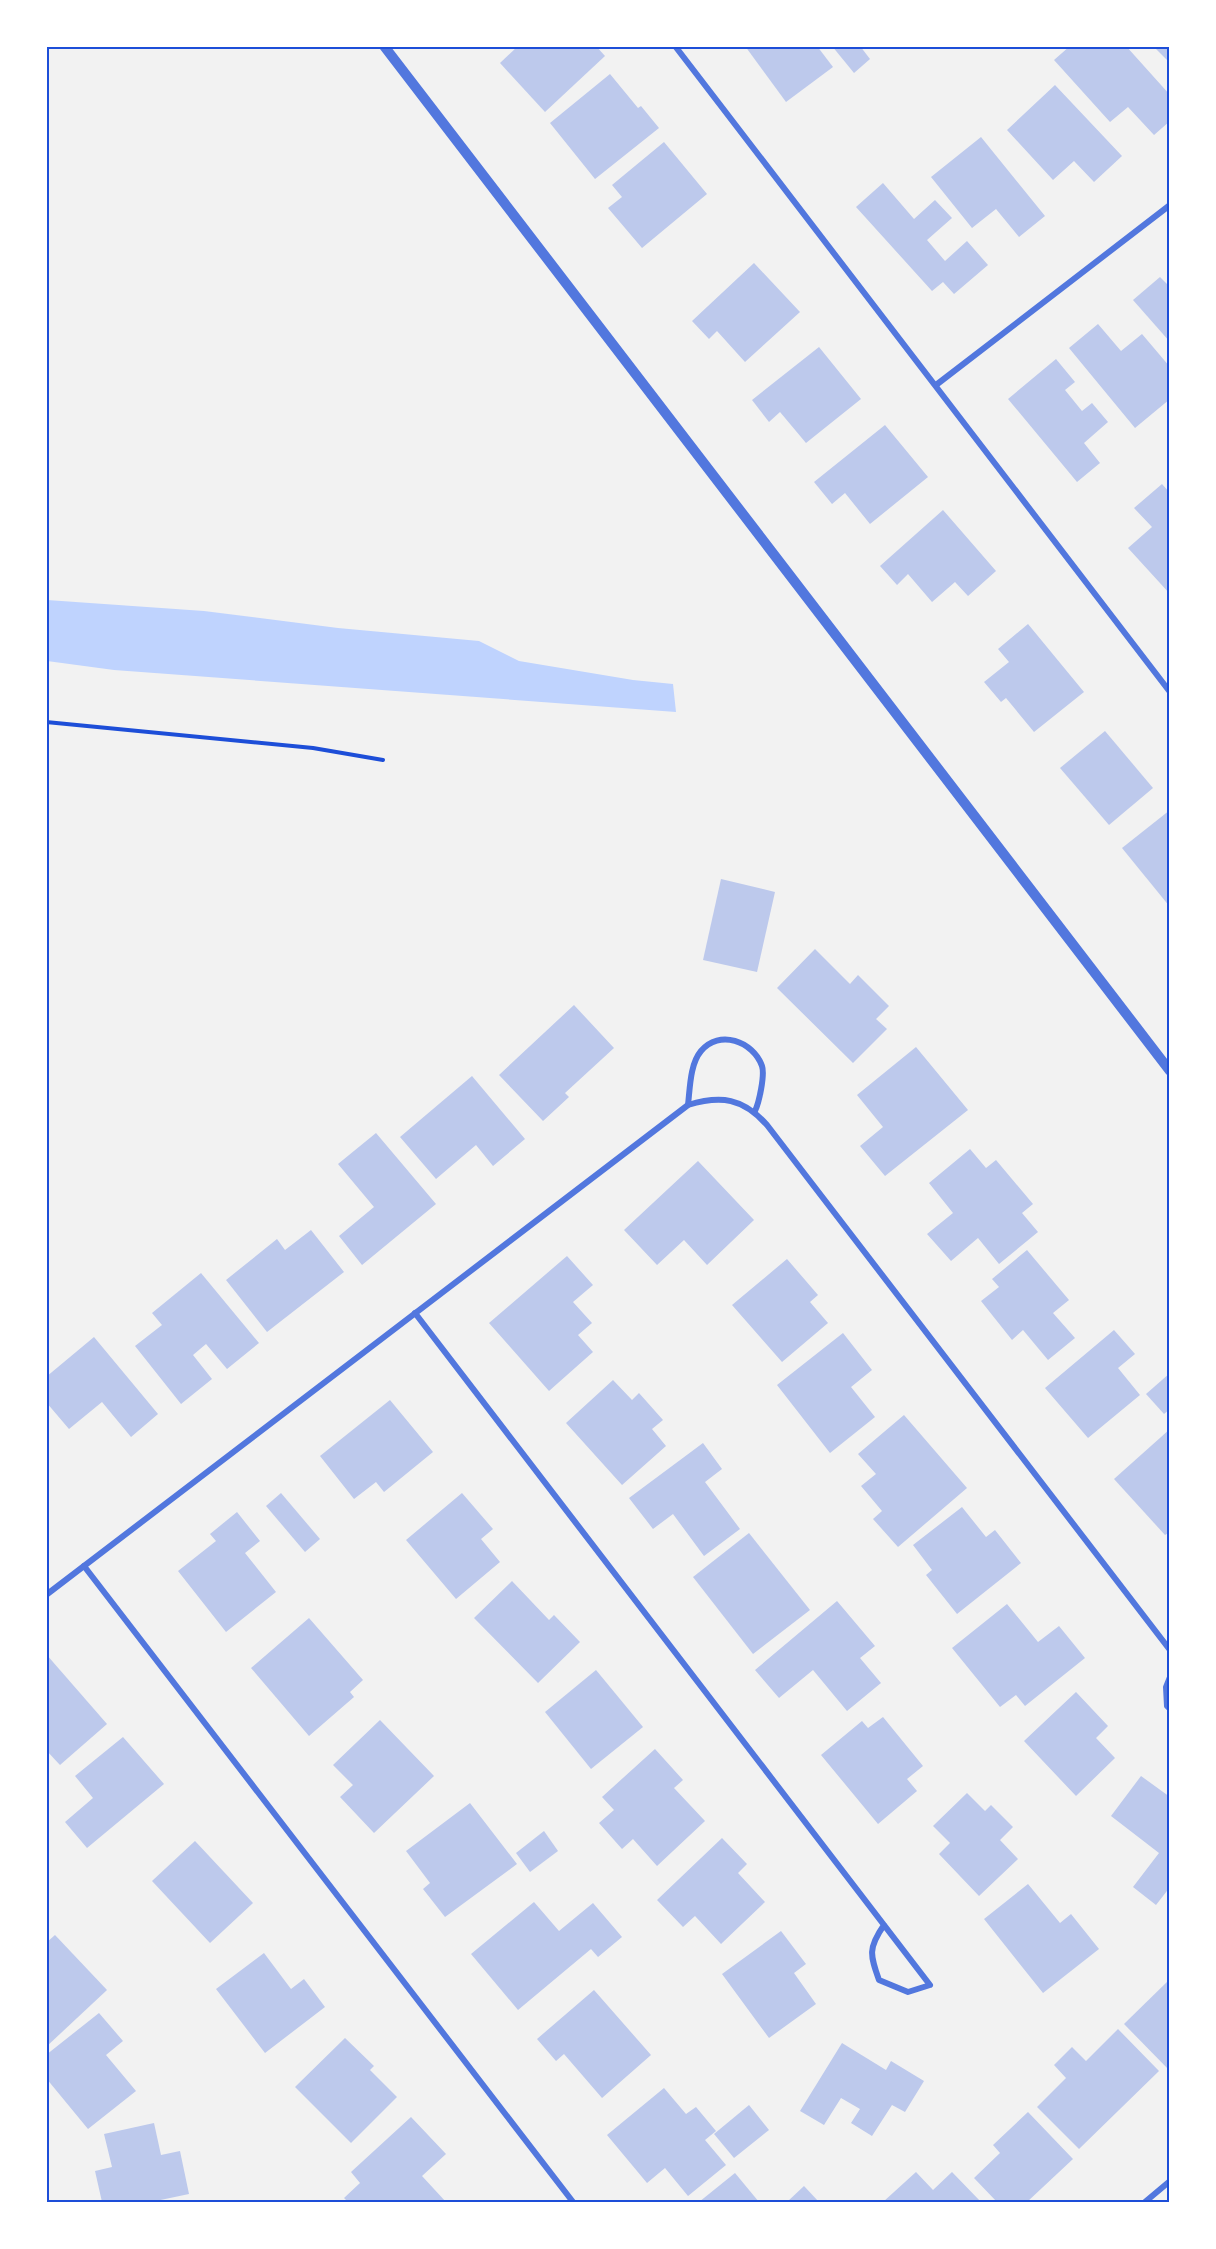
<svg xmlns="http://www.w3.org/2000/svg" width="1216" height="2249" font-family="Commissioner,sans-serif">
  <rect width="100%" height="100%" fill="#f2f2f2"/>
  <!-- water -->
  <path fill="#bfd3fe" d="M47 600 204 611 338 628 479 641 519 661 633 680 673 684 676 712 114 670 47 661Z"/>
  <!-- building -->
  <g fill="#bdc9ec">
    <path d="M518 46H596L605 56 545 112 500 63Z"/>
    <path d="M745 46H817L833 67 786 102Z"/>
    <path d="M832 46H860L870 59 854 73Z"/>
    <path d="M1070 46H1126L1170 95V121L1154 135 1128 107 1110 122 1054 60Z"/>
    <path d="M1153 46H1170V63Z"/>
    <path d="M610 74 638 108 641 106 659 128 595 179 550 123Z"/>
    <path d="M1055 85 1122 156 1094 182 1074 161 1053 180 1007 130Z"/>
    <path d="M981 137 1045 216 1019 237 996 209 972 228 931 177Z"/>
    <path d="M664 142 707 194 642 248 608 208 622 197 612 185Z"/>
    <path d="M883 183 914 219 935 200 952 218 927 240 945 261 967 241 988 265 954 294 943 282 932 291 856 207Z"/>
    <path d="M754 263 800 312 745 362 717 331 709 339 692 321Z"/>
    <path d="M1160 277 1170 287V342L1133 300Z"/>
    <path d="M1098 324 1121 351 1142 334 1170 367V399L1135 428 1069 348Z"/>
    <path d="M819 347 861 399 806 443 780 412 769 422 752 400Z"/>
    <path d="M1056 359 1075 382 1065 390 1082 411 1092 403 1108 422 1084 443 1100 463 1077 482 1008 399Z"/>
    <path d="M885 425 928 477 870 524 845 493 832 504 814 482Z"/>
    <path d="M1162 484 1170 493V594L1128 548 1152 527 1134 508Z"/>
    <path d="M943 510 996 571 968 596 955 582 932 602 908 574 897 585 880 566Z"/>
    <path d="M1028 624 1084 692 1034 732 1006 698 1001 702 984 682 1009 662 998 649Z"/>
    <path d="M1105 731 1153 788 1109 825 1060 768Z"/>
    <path d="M1170 810V907L1122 848Z"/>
    <path d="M721 879 775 892 757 972 703 960Z"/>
    <path d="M815 949 850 984 858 975 889 1006 876 1019 887 1029 853 1063 777 988Z"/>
    <path d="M574 1005 614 1048 565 1093 569 1097 543 1121 499 1075Z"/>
    <path d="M916 1047 968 1110 885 1176 860 1146 883 1127 857 1095Z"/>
    <path d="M472 1076 525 1139 493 1166 476 1145 436 1179 400 1137Z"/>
    <path d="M376 1133 436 1204 362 1265 339 1236 374 1207 338 1164Z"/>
    <path d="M970 1149 986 1168 996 1160 1033 1204 1022 1213 1038 1232 999 1264 978 1238 951 1261 927 1234 953 1213 929 1183Z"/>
    <path d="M698 1161 754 1220 707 1265 684 1240 657 1265 624 1230Z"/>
    <path d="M311 1230 344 1272 267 1332 226 1280 277 1239 285 1250Z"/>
    <path d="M1027 1250 1069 1300 1053 1313 1075 1338 1048 1360 1023 1330 1012 1340 981 1301 999 1287 992 1279Z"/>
    <path d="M567 1256 593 1285 573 1302 592 1323 578 1335 593 1352 549 1391 489 1323Z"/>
    <path d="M787 1259 818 1295 810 1302 828 1323 782 1362 732 1305Z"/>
    <path d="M201 1273 259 1343 227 1369 206 1344 193 1355 212 1379 181 1404 135 1346 162 1325 152 1313Z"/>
    <path d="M1114 1330 1135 1354 1118 1368 1140 1395 1088 1438 1045 1388Z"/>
    <path d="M843 1333 872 1370 851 1387 875 1417 830 1453 777 1385Z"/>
    <path d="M94 1337 158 1414 131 1437 102 1402 69 1429 46 1402V1377Z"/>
    <path d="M1170 1373V1409L1164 1414 1146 1394Z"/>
    <path d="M613 1380 632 1400 639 1393 663 1420 652 1429 666 1446 622 1485 566 1423Z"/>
    <path d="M390 1400 433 1452 384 1492 376 1482 354 1499 320 1456Z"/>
    <path d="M904 1415 967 1488 898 1547 873 1519 882 1511 861 1486 876 1474 858 1454Z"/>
    <path d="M1170 1429V1532L1165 1535 1114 1479Z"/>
    <path d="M703 1443 722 1469 705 1482 740 1529 704 1556 673 1514 653 1529 629 1498Z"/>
    <path d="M281 1493 320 1539 305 1552 266 1506Z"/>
    <path d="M462 1493 493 1529 481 1539 500 1562 456 1599 406 1540Z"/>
    <path d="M962 1507 986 1537 995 1530 1021 1563 957 1614 926 1575 932 1570 913 1545Z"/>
    <path d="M237 1512 260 1541 245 1553 276 1592 226 1632 178 1571 216 1541 210 1534Z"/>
    <path d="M749 1533 810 1610 753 1654 693 1577Z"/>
    <path d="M512 1581 549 1620 554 1615 580 1642 538 1683 474 1618Z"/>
    <path d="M837 1601 875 1646 860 1658 881 1683 847 1711 813 1670 779 1698 755 1670Z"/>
    <path d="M1007 1604 1038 1642 1059 1626 1085 1658 1025 1706 1016 1695 1000 1707 952 1648Z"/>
    <path d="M309 1618 363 1680 350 1692 354 1697 309 1736 251 1668Z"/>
    <path d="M46 1654 107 1724 60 1765 46 1750Z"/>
    <path d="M596 1670 643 1727 591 1769 545 1712Z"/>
    <path d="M1076 1692 1108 1726 1096 1738 1115 1758 1076 1796 1024 1741Z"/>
    <path d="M883 1717 923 1766 907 1779 917 1791 878 1824 821 1755 862 1721 868 1728Z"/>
    <path d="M380 1720 434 1776 374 1833 340 1797 353 1785 333 1765Z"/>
    <path d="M123 1737 164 1784 87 1848 65 1822 93 1798 75 1776Z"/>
    <path d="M655 1749 683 1780 674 1788 705 1821 657 1866 633 1839 622 1849 599 1823 614 1810 602 1797Z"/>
    <path d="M1141 1776 1170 1797V1887L1156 1905 1133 1887 1159 1853 1111 1816Z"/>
    <path d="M967 1793 985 1811 991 1805 1013 1827 1000 1840 1018 1859 979 1896 939 1854 950 1843 933 1826Z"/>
    <path d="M470 1803 517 1864 445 1917 423 1889 430 1883 406 1851Z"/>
    <path d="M544 1831 558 1851 530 1872 516 1853Z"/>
    <path d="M722 1838 747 1864 738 1873 765 1902 721 1944 695 1916 683 1927 657 1900Z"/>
    <path d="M195 1841 253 1903 210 1943 152 1881Z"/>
    <path d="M1028 1884 1060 1923 1071 1914 1099 1949 1043 1993 984 1919Z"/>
    <path d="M534 1902 559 1931 593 1903 622 1937 598 1957 591 1949 518 2010 471 1954Z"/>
    <path d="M781 1931 806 1964 794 1973 816 2004 769 2038 722 1974Z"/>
    <path d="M55 1935 107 1990 46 2047V1943Z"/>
    <path d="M264 1953 291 1989 304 1979 325 2007 265 2053 216 1989Z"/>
    <path d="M1170 1979V2071L1124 2024Z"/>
    <path d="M594 1990 651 2055 602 2098 564 2054 556 2061 537 2039Z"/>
    <path d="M99 2013 123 2041 106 2055 136 2091 88 2129 46 2078V2055Z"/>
    <path d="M1118 2029 1159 2071 1079 2149 1037 2107 1066 2078 1054 2065 1072 2047 1086 2061Z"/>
    <path d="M345 2038 374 2066 370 2070 397 2097 351 2143 295 2087Z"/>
    <path d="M842 2043 886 2070 891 2061 924 2081 905 2112 892 2105 872 2136 851 2123 860 2109 841 2098 824 2125 800 2111Z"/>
    <path d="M664 2088 686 2114 696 2107 716 2131 705 2140 726 2165 688 2196 665 2168 647 2183 607 2135Z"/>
    <path d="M749 2105 769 2130 734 2158 714 2134Z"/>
    <path d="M1028 2112 1073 2159 1027 2202H997L974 2178 1000 2153 993 2145Z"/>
    <path d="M411 2117 446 2154 422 2176 446 2202H348L344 2198 360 2183 351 2172Z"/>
    <path d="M154 2123 161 2155 180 2151 189 2194 151 2202H102L95 2171 112 2167 104 2134Z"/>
    <path d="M916 2172 933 2190 952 2172 981 2202H883Z"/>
    <path d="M735 2173 759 2202H699Z"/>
    <path d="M804 2186 819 2202H787Z"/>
  </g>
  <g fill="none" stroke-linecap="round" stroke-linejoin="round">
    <!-- path -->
    <path stroke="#1d4ed8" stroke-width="4" d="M46 722 313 748 383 760"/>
    <!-- minor -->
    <g stroke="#5277de" stroke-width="6">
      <path d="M675 46 1170 692"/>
      <path d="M936 385 1170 205"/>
      <path d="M688 1105C690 1088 690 1064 701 1051 719 1029 753 1041 762 1066 765 1075 759 1103 755 1111"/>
      <path d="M415 1313 930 1985 908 1992 879 1980C870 1955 868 1948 884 1925"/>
      <path d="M84 1566 573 2202"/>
      <path d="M46 1595 688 1105C721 1095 743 1098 767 1125L1170 1650"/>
      <path d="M1170 1677 1166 1687 1167 1706 1170 1709"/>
      <path d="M1145 2202 1170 2181"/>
    </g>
    <!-- tertiary -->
    <path stroke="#5277de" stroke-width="10" d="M384 46 1170 1071"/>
  </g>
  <!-- border -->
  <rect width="1216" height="2249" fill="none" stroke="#ffffff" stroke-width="96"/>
  <rect x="48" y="48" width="1120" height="2153" fill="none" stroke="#1d4ed8" stroke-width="2"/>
</svg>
